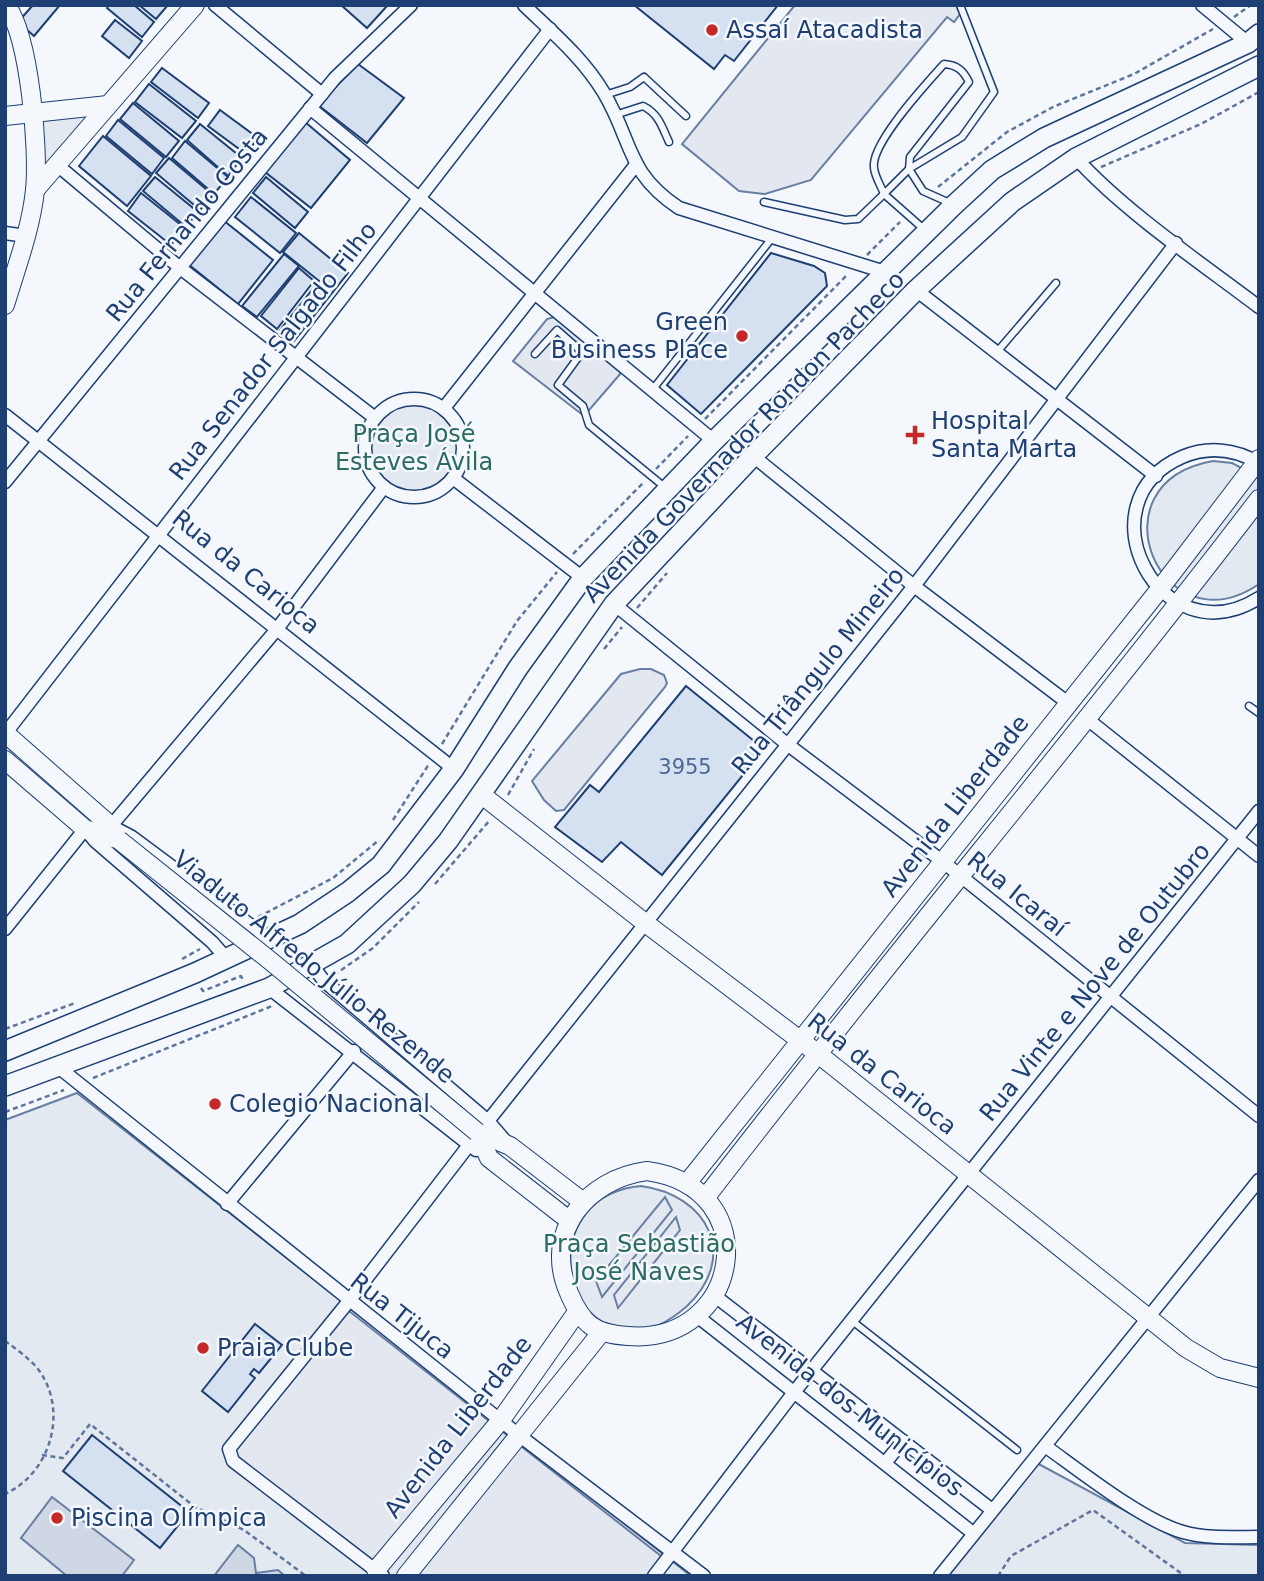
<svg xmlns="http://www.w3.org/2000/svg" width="1264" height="1581" font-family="'DejaVu Sans',sans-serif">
  <rect width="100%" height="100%" fill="#f4f7fb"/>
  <!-- green -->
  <g fill="#e3e9f0" stroke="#687fa3" stroke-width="2">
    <path d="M101 109 39 182 36 113Z"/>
    <circle cx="414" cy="448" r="49"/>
    <path d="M1213 461 1232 463 1259 477V584C1161 651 1089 483 1213 461Z"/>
    <path d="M77 1093 691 1576H5V1120Z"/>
    <path d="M641 1186C708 1195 740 1257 686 1307 672 1319 653 1331 634 1331 554 1330 542 1195 641 1186Z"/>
    <path d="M1035 1462 1185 1543 1259 1545V1576H948Z"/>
  </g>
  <!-- parking -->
  <g fill="#e3e8f0" stroke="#687fa3" stroke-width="2">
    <path d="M795 5H956L960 14 954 22 947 17 811 180 765 194 739 191 682 144Z"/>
    <path d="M554 317 621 373 584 416 513 361 547 319Z"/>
    <path d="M640 669H651L664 675 667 683 665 687 564 810 556 811 544 800 532 781 621 674Z"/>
    <path d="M665 1197 672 1210 602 1297 596 1281Z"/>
    <path d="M676 1217 680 1230 618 1308 614 1295Z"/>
    <path d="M344 1307 666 1560 654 1576H383L277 1495 229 1449Z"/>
  </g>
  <!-- water -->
  <g fill="#cfd7e4" stroke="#687fa3" stroke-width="2">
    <path d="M52 1497 134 1560 122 1576H67L21 1538Z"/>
    <path d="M238 1545 254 1558 256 1573 278 1570 285 1576H214Z"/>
  </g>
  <!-- building -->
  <g fill="#d5e0f0" stroke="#1d3f73" stroke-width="2">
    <path d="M33 5H60L34 36 18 22Z"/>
    <path d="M109 5H134L154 22 142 37 107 8Z"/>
    <path d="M139 5H168L156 19Z"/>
    <path d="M341 5H388L367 28Z"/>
    <path d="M634 5H778L734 61 725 55 714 69Z"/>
    <path d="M115 20 142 41 129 58 102 36Z"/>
    <path d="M358 64 404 98 367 143 318 105Z"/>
    <path d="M162 68 209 103 198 118 151 82Z"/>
    <path d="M149 84 196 121 182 138 135 102Z"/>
    <path d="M133 103 179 141 166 157 120 119Z"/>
    <path d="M220 110 258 138 246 154 208 126Z"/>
    <path d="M118 120 164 158 152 174 106 136Z"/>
    <path d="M305 122 350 160 311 208 265 172Z"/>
    <path d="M200 124 242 158 228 176 187 140Z"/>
    <path d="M103 136 151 176 127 206 79 166Z"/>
    <path d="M185 141 228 177 214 194 172 158Z"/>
    <path d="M169 158 213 195 200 210 156 173Z"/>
    <path d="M155 177 198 212 186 227 143 191Z"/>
    <path d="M266 177 308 212 295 228 253 193Z"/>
    <path d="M141 193 186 229 171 245 128 211Z"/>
    <path d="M251 197 296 233 280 253 235 217Z"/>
    <path d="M223 220 273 260 238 304 188 264Z"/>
    <path d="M299 233 348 273 294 341 280 330 319 281 283 252Z"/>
    <path d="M771 253 814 266 825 273 827 286 701 414 667 385Z"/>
    <path d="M284 254 299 266 257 317 242 306Z"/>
    <path d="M299 268 314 281 277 329 261 316Z"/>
    <path d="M686 686 764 749 662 875 621 842 602 862 555 827 590 785 599 792Z"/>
    <path d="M255 1324 282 1345 259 1373 254 1369 250 1374 255 1378 228 1412 202 1391Z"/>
    <path d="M92 1435 189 1512 160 1548 63 1471Z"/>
  </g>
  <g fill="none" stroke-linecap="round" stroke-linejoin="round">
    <defs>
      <g id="lane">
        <path d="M944 64C957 65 963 70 969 82L910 157 909 169 884 194C881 186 875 177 874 168 870 144 927 83 944 64Z"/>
        <path d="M605 95 630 87 644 77 686 116"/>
        <path d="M615 115 643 106C659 114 662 127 669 142"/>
        <path d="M764 202 845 220 858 219 884 194 926 231"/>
        <path d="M952 204 923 191 909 169 962 137 994 92 960 5"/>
        <path d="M997 352 1056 283"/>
        <path d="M535 354 557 330 582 352 558 385 583 406 589 425 667 489"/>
        <path d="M653 389 772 238"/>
        <path d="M1249 706 1259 713"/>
        <path d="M851 1320 1017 1450"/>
      </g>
      <g id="street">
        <path d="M215 5 322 94"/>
        <path d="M524 5C553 33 583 58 604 93 633 142 626 173 679 208L885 272"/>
        <path d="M1202 5 1248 43"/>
        <path d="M310 108 714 441"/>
        <path d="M1076 158C1124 211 1201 263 1259 307"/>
        <path d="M56 164 179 267 375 418"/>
        <path d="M5 233 26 236"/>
        <path d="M916 290 1156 476"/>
        <circle cx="414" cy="448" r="49"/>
        <path d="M444 408 635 166"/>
        <path d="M5 415 454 769"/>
        <path d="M753 456 914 586 1068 703"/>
        <path d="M1259 463C1235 449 1208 446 1182 457 1079 502 1160 660 1259 598"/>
        <path d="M453 478 583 578"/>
        <path d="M5 482 335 78 411 5"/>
        <path d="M614 604 787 744 942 861 1259 1116"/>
        <path d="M1086 718 1259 856"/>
        <path d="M5 734 550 29"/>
        <path d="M5 929 85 829 95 841 212 942 227 959"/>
        <path d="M269 939 132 837 111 826 277 629 384 487"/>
        <path d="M312 965 324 981 488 1121 507 1143"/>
        <path d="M269 988 476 1150"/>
        <path d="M57 1066 520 1436 704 1576"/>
        <path d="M488 1121 914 586 1176 243"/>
        <path d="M227 1204 354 1051"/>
        <path d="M715 1296 992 1510"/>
        <path d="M697 1316 973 1533"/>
        <path d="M1045 1446C1080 1471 1143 1521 1183 1532 1207 1539 1234 1537 1259 1537"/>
        <path d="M885 1463 903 1441"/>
        <path d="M383 1576 233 1461 229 1449 349 1301 469 1145"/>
        <path d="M654 1576 795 1391 1259 811"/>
        <path d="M940 1576 1259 1180"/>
      </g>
      <g id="secondary">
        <path d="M5 116 108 105"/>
        <path d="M35 190 195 5"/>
        <path d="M5 305C16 268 31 229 35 190 39 150 30 37 6 5"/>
        <path d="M5 733 111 826 119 840"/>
        <path d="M5 760 85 829 119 840"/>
        <path d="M482 795 644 922 817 1053 1186 1348 1220 1368 1259 1378"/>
        <path d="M477 1132 489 1158 570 1221"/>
        <path d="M477 1132 510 1146 583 1202"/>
        <path d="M647 1171C768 1188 741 1345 628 1336 594 1334 582 1324 569 1293 542 1232 587 1179 647 1171Z"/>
        <path d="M688 1182 1159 590 1259 459"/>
        <path d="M706 1197C887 961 1079 735 1259 499"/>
        <path d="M376 1570 501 1420 577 1312"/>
        <path d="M406 1576 600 1334"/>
      </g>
      <g id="primary">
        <path d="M5 1051 195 973 300 924 348 892 381 865 454 769 518 668 583 578 714 441 954 205 992 170 1044 138 1248 43 1259 34"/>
        <path d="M5 1086 269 988 347 944 412 884 448 841 614 604 753 456 916 290 1012 202 1076 158 1259 66"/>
      </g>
    </defs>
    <!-- lane casing -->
    <use href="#lane" stroke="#1d3f73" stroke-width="9"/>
    <!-- street casing -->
    <use href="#street" stroke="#1d3f73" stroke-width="15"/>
    <!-- secondary casing -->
    <use href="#secondary" stroke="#1d3f73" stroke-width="20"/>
    <!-- primary casing -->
    <use href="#primary" stroke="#1d3f73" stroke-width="22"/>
    <!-- path -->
    <g stroke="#5e769c" stroke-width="2.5" stroke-dasharray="5 3.5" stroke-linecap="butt">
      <path d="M1234 17 1251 5"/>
      <path d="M1101 167 1201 124 1259 92"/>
      <path d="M938 187 1007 132 1053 107 1134 74 1213 29"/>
      <path d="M867 255 900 222"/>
      <path d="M705 419 848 274"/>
      <path d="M656 469 688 436"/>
      <path d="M573 554 644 482"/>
      <path d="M637 608 667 573"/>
      <path d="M604 649 622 627"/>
      <path d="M442 744 517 621 557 572"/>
      <path d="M508 795 534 749"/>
      <path d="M393 820 429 764"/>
      <path d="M435 884 490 820"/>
      <path d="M258 917 333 878 379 840"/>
      <path d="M182 959 200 949"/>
      <path d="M334 975 373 948 419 902"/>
      <path d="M201 988 203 991 241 976 243 980"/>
      <path d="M5 1029 75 1003"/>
      <path d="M93 1078 272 1006"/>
      <path d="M5 1112 64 1090"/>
      <path d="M5 1341C16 1349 29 1358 38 1369 69 1410 51 1473 5 1494"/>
      <path d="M42 1455 63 1458 90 1424 195 1507 244 1530 306 1576"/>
      <path d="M998 1576 1011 1556 1093 1510 1185 1576"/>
    </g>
    <!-- lane -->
    <use href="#lane" stroke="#f4f7fb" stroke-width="6"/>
    <!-- street -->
    <use href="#street" stroke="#f4f7fb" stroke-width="12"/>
    <!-- secondary -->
    <use href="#secondary" stroke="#f4f7fb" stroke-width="18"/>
    <!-- primary -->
    <use href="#primary" stroke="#f4f7fb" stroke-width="19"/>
    <defs>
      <path id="secondary-bridge" d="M119 840 273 963 477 1132"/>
    </defs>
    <!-- secondary-bridge casing -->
    <use href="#secondary-bridge" stroke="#1d3f73" stroke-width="20" stroke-linecap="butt"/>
    <!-- secondary-bridge -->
    <use href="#secondary-bridge" stroke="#f4f7fb" stroke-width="18"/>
  </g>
  <!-- markers -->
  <g fill="#c62828" stroke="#f4f7fb" stroke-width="2.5">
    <circle cx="712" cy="30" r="7"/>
    <circle cx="742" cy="336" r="7"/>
    <path d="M911.5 424.5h7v7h7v7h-7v7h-7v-7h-7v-7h7z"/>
    <circle cx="215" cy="1104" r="7"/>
    <circle cx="203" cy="1348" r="7"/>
    <circle cx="57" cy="1518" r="7"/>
  </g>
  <g text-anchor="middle" stroke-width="5" stroke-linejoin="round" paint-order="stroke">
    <!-- number labels -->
    <g font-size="21" fill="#4b6792">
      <text x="685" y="774">3955</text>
    </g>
    <!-- poi labels -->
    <g font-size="24" fill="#1d3f73" stroke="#f4f7fb" text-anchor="start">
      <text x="726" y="38">Assaí Atacadista</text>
      <text x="728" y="330" text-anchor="end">Green<tspan x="728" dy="28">Business Place</tspan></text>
      <text x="931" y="429">Hospital<tspan x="931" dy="28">Santa Marta</tspan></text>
      <text x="229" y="1112">Colegio Nacional</text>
      <text x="217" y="1356">Praia Clube</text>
      <text x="71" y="1526">Piscina Olímpica</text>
    </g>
    <!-- street labels -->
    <g font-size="24" fill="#1d3f73" stroke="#f4f7fb">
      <text transform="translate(187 225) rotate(-51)" y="8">Rua Fernando Costa</text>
      <text transform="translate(273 351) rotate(-52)" y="8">Rua Senador Salgado Filho</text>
      <text transform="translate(744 437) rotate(-46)" y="8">Avenida Governador Rondon Pacheco</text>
      <text transform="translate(246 572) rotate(39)" y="8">Rua da Carioca</text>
      <text transform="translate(818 671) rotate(-51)" y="8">Rua Triângulo Mineiro</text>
      <text transform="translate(955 806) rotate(-52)" y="8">Avenida Liberdade</text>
      <text transform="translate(1017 894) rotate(39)" y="8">Rua Icaraí</text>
      <text transform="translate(314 967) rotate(39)" y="8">Viaduto Alfredo Júlio Rezende</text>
      <text transform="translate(1095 982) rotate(-51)" y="8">Rua Vinte e Nove de Outubro</text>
      <text transform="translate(882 1074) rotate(38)" y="8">Rua da Carioca</text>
      <text transform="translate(402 1316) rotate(38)" y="8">Rua Tijuca</text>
      <text transform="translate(850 1405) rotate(38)" y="8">Avenida dos Municípios</text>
      <text transform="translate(458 1427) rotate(-52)" y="8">Avenida Liberdade</text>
    </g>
    <!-- park labels -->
    <g font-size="24" fill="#2c6c60" stroke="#f4f7fb">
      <text x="414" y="442">Praça José<tspan x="414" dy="28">Esteves Ávila</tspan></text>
      <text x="639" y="1252">Praça Sebastião<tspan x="639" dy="28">José Naves</tspan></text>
    </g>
  </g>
  <!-- border -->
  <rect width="1264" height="1581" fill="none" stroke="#1d3f73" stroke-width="14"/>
</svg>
